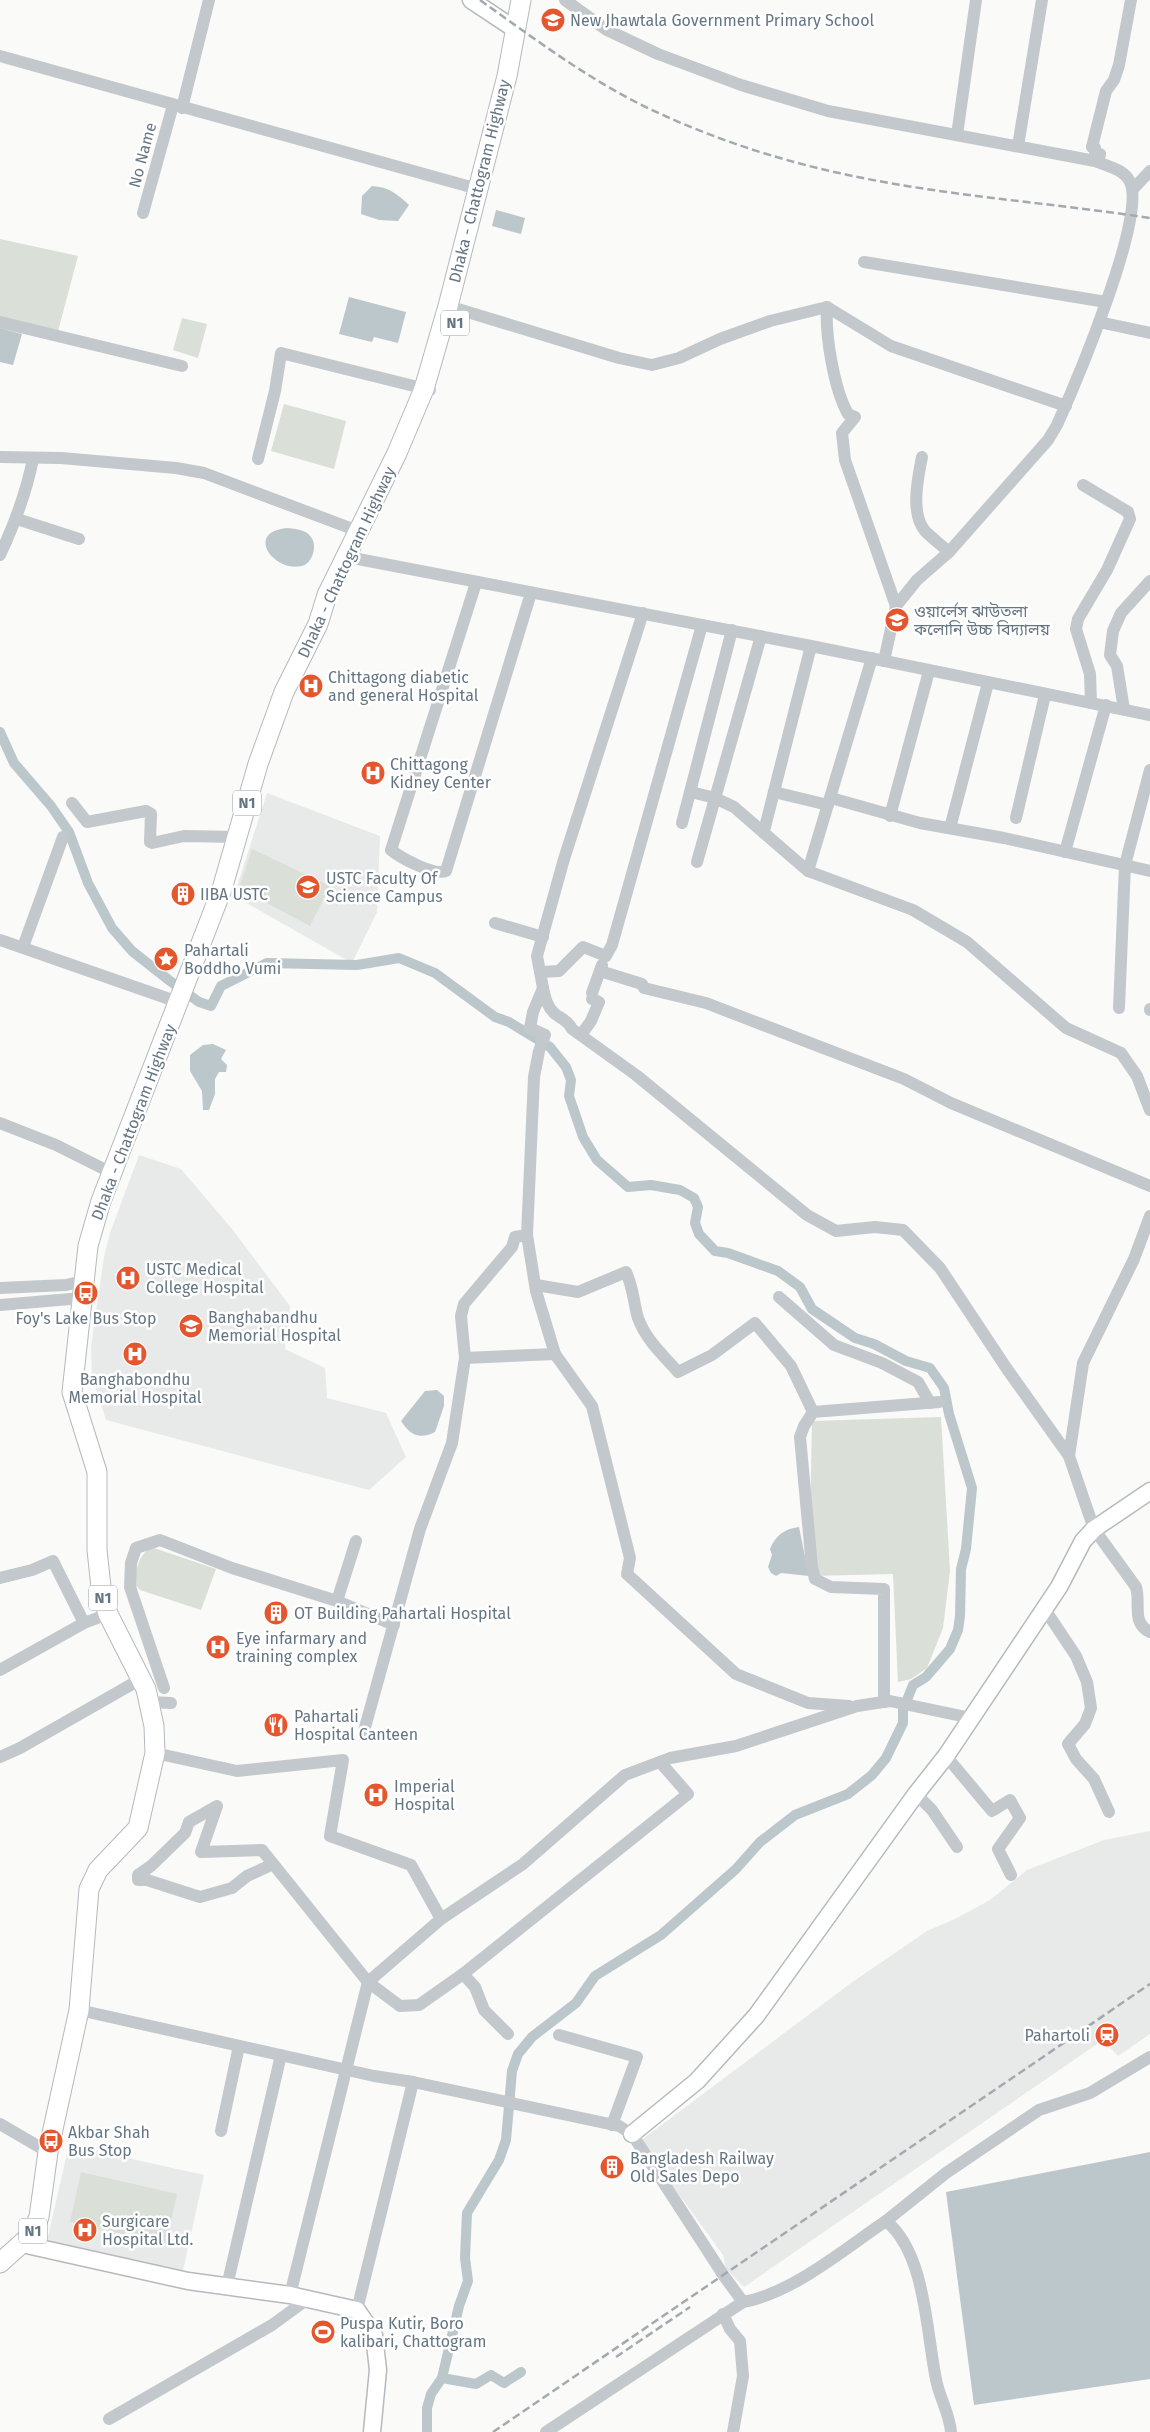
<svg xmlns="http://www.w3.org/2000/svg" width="1150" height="2432" font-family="'Fira Sans','Noto Sans Bengali',sans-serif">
  <rect width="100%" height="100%" fill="#fafaf8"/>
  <!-- built -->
  <g fill="#e8e9e9">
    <path d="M267 793 380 836 377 912 352 963 234 896Z"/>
    <path d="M139 1155 181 1169 232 1229 290 1306 285 1349 325 1368 327 1398 386 1413 406 1457 369 1490 106 1420 92 1376 91 1347 104 1257 110 1233Z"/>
    <path d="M1150 1831V2034L1118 2056 1103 2040 744 2287 726 2269 723 2255 640 2141 851 1983 927 1931 955 1919 990 1900 1027 1870 1104 1840Z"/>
    <path d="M69 2145 204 2175 182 2275 46 2245Z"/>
  </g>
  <!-- green -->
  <g fill="#dadfd7">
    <path d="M0 239 78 256 58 331 0 317Z"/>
    <path d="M182 318 207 324 198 358 173 350Z"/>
    <path d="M284 404 346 421 334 469 271 451Z"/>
    <path d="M252 849 330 886 310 926 239 888Z"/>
    <path d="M941 1417 950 1571 943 1628 927 1668 911 1679 898 1682 893 1574 809 1576 812 1421Z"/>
    <path d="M154 1548 216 1569 201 1610 140 1590 135 1585C135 1570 138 1559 148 1549Z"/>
    <path d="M81 2172 177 2194 166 2244 70 2222Z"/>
  </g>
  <!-- water -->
  <g fill="#bbc7cb">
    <path d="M372 186C389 187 397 194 409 205L398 221 379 220 361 214 362 196Z"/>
    <path d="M496 210 525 218 521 234 492 226Z"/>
    <path d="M349 297 406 312 398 343 374 337 372 342 339 334Z"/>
    <path d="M0 328 22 334 13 365 0 362Z"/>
    <path d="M287 528C296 529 305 529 311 537 318 546 312 564 302 566 274 573 244 532 287 528Z"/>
    <path d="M213 1044 226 1050 221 1059 227 1065 226 1072H219L215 1079V1094L209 1110H203L202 1091 190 1071V1055L203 1045Z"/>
    <path d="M437 1390 444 1396V1406L435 1432C419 1440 410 1435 401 1421L425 1391Z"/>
    <path d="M799 1527 809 1576 781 1573 776 1576 771 1573 768 1567 772 1555 770 1549C776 1535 784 1529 799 1527Z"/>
    <path d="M1150 2152V2379L974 2405 946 2192Z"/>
  </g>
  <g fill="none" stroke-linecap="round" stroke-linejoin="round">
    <!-- canal -->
    <g stroke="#bbc7cb" stroke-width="10">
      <path d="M0 732 14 763 51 806 69 832 88 883 112 928 132 951 170 981 199 1002 211 1006 221 986 267 963 357 965 399 958 435 973 495 1017 509 1022 550 1047 566 1067 571 1080 569 1096 583 1137 597 1160 628 1187 651 1185 680 1190 694 1198 698 1207 695 1223 699 1234 715 1251 728 1253 778 1271 800 1287 812 1309 855 1338 874 1344 906 1361 930 1368 944 1388 949 1414 972 1488 966 1549 961 1569 960 1616 958 1630 950 1649 926 1677 913 1685 903 1710V1723L886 1758 872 1775 848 1794 795 1815 760 1842 736 1869 661 1935 595 1976 576 2003 532 2037 518 2054 512 2071 506 2140 499 2160 467 2213 465 2258 468 2281 459 2306 442 2378 431 2394 427 2408V2432"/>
      <path d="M442 2378 476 2384 491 2375 504 2383 521 2372"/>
    </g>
    <defs>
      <g id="major">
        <path d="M471 0 516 30"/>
        <path d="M632 2134 697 2081 756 2016 916 1794 946 1756 1059 1587 1083 1541 1094 1529 1150 1491"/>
        <path d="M22 2244 188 2281 290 2295 357 2310 374 2335 378 2370 372 2432"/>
      </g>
      <path id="highway" d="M0 2263 30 2236 39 2217 48 2152 79 2010 89 1889 98 1870 138 1828 155 1753 154 1726 146 1689 108 1614 101 1587 97 1550V1472L72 1392 88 1246 101 1201 222 889 258 764 284 692 318 624 327 595 397 453 424 389 448 306 507 76 521 0"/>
    </defs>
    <!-- major casing -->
    <use href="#major" stroke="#b5babe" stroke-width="19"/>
    <!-- highway casing -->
    <use href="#highway" stroke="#b4b9bd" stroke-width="21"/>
    <!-- minor -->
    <g stroke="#c3c8cc" stroke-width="12">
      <path d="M565 0 607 30 658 54 741 85 828 111 1095 161C1107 166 1124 169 1130 182 1147 216 1075 385 1057 425L1048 440 949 552 917 580 896 606 884 661"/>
      <path d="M0 56 478 189"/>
      <path d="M182 108 209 0"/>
      <path d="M957 135 976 0"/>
      <path d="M1018 146 1042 0"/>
      <path d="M1098 162 1100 154 1095 152V148L1092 147 1106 91 1114 80 1119 65 1131 0"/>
      <path d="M1133 189 1150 171"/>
      <path d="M143 213 173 105"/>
      <path d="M864 262 1106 302"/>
      <path d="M448 306 619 358 652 365 679 358 720 339 770 321 827 307"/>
      <path d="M0 322 182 366"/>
      <path d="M1099 322 1150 333"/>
      <path d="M0 457 61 458 176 468 204 473 358 531"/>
      <path d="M922 457C918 477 910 513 925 531 932 538 941 545 949 552"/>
      <path d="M258 459 275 391 281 353 430 390"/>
      <path d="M1083 485 1128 512 1130 519 1107 570 1078 619 1076 629 1090 674 1091 703"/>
      <path d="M17 519 79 539"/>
      <path d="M0 555C15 523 26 494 33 459"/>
      <path d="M358 559 811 646 1150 715"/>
      <path d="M476 583 391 850C401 858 434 876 446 871L531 593"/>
      <path d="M896 606 845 460 842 433 855 417 848 414C834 389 825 335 827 307L891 346 1066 406"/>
      <path d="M1124 709 1117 666 1110 655 1113 631 1121 613 1150 581"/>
      <path d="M691 792 715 798 734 807 808 871 913 910 967 942 1066 1028 1121 1053 1137 1076 1150 1110"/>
      <path d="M774 792 828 805"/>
      <path d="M831 798 920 823 1004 838 1150 871"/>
      <path d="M72 803 87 822 146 811 151 814 150 842 152 843 184 836 237 837"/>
      <path d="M890 816 929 671"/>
      <path d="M1016 818 1045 695"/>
      <path d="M682 823 732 630"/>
      <path d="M950 828 988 683"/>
      <path d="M764 831 811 646"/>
      <path d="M1065 852 1106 705"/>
      <path d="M697 862 761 636"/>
      <path d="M808 871 872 658"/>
      <path d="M495 923 543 937"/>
      <path d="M0 940 178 1002"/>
      <path d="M23 947 63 837"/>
      <path d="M600 971 642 984 644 988 706 1003 904 1079 951 1103 1150 1186"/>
      <path d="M541 972 559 971 583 947 606 956 612 945 702 625"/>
      <path d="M543 988C545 998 547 1006 554 1013 561 1019 568 1020 572 1029L636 1075 807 1215 836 1231 875 1227 903 1230 940 1268 1007 1369 1069 1456"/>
      <path d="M592 993 602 965"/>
      <path d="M1119 1008 1125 865 1150 770"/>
      <path d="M1150 1010V1009"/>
      <path d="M581 1035 591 1021 599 1002 592 999"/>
      <path d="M0 1123 56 1145 112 1173"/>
      <path d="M1150 1216 1134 1259 1083 1363 1069 1456 1094 1529 1136 1587C1141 1603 1131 1623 1150 1632"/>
      <path d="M527 1235 536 1291 555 1354 592 1406 630 1558 627 1574 736 1674 808 1703 849 1706"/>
      <path d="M536 1285 578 1292 626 1272C634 1290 633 1301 638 1318 646 1340 663 1355 678 1372L712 1355 755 1323 791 1366 813 1412"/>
      <path d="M0 1288 66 1285 83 1281"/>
      <path d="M779 1297 834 1345 882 1363 918 1382 930 1403"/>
      <path d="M0 1305 82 1298"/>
      <path d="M465 1358 555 1354"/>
      <path d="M0 1578 32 1570 53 1561 84 1623"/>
      <path d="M337 1601 394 1625"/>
      <path d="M1044 1608 1076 1656 1087 1682 1091 1708 1085 1724 1068 1744 1076 1759 1094 1779 1109 1812"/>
      <path d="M0 1670 84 1623 108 1614"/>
      <path d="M164 1688 130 1587 131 1563 136 1548 160 1540 232 1568 337 1601 356 1541"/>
      <path d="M150 1702 171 1703"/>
      <path d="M884 1702V1589L831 1587 815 1579 812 1567 800 1437 804 1426 813 1412 939 1402"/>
      <path d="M364 1731 420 1529 452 1443 465 1358 461 1316 464 1304 512 1247 515 1237 527 1235 534 1077 539 1051 545 1035 530 1028 533 1012 543 988 537 956 564 859 643 613"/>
      <path d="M155 1753 237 1771 343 1760 330 1836 411 1865 441 1919"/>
      <path d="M946 1756 992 1811 1010 1800 1020 1818 998 1849 1011 1875"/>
      <path d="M0 1757 20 1748 141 1679"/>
      <path d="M916 1794 932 1810 957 1847"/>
      <path d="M271 1865 247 1876 232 1888 200 1897 147 1880H138V1875L151 1866 185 1833 189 1822 217 1806 201 1852 262 1850 368 1982 400 2006 419 2005 463 1974 688 1794 660 1762"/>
      <path d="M463 1974 475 1987 484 2010 508 2034"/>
      <path d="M79 2010 374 2076 413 2082 619 2126 632 2134 724 2276 743 2302C793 2293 844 2249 886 2221 927 2254 926 2336 937 2384 941 2400 950 2416 951 2432"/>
      <path d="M559 2035 637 2057 612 2125"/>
      <path d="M0 2124 48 2152"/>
      <path d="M221 2131 239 2046"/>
      <path d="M886 2221 946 2173 1039 2110 1090 2093 1150 2057"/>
      <path d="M227 2286 281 2055"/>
      <path d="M290 2295 368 1982 441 1919 523 1864 625 1775 670 1758 736 1746 857 1706 890 1701 971 1718"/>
      <path d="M357 2310 413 2082"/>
      <path d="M723 2314 730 2329 740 2341 743 2376 733 2432"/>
      <path d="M109 2419 272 2325 309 2298"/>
      <path d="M546 2432 743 2302"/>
    </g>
    <!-- major -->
    <use href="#major" stroke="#fff" stroke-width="16"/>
    <!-- highway -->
    <use href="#highway" stroke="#fff" stroke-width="19"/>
    <!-- rail -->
    <g stroke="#a2aab0" stroke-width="2.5" stroke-dasharray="8 4" stroke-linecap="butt">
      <path d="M480 0C539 42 597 86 663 115 718 140 779 160 839 173 941 196 1047 202 1150 218"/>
      <path d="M616 2357 690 2307"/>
      <path d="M493 2432 1150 1984"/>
    </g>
  </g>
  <!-- icons -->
  <defs>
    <symbol id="school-disc" viewBox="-11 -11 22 22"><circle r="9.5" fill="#e4572e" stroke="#fff"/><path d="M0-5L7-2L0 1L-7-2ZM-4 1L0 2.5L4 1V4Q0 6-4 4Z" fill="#fff"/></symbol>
    <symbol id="hospital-disc" viewBox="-11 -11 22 22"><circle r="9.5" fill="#e4572e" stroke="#fff"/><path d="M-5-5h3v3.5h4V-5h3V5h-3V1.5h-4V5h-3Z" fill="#fff"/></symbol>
    <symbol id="university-disc" viewBox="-11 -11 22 22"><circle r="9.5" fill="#e4572e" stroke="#fff"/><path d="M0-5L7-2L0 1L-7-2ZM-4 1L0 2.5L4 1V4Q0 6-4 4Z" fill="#fff"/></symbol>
    <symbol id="building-disc" viewBox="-11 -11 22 22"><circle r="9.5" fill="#e4572e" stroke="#fff"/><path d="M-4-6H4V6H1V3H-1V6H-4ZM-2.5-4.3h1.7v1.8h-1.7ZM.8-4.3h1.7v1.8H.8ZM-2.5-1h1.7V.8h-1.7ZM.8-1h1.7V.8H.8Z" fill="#fff"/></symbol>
    <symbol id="sight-disc" viewBox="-11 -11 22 22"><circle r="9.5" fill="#e4572e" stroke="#fff"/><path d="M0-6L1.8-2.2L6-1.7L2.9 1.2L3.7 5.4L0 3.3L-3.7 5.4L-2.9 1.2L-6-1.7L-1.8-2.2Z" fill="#fff"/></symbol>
    <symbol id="bus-disc" viewBox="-11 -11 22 22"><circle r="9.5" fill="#e4572e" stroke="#fff"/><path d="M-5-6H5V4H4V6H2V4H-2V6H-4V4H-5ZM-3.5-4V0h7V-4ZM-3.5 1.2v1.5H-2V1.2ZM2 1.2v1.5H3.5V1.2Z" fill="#fff"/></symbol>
    <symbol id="restaurant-disc" viewBox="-11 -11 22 22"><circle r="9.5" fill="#e4572e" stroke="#fff"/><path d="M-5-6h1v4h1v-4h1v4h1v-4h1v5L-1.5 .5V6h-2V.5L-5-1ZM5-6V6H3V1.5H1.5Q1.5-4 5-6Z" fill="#fff"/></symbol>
    <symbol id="station-disc" viewBox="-11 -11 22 22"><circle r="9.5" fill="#e4572e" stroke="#fff"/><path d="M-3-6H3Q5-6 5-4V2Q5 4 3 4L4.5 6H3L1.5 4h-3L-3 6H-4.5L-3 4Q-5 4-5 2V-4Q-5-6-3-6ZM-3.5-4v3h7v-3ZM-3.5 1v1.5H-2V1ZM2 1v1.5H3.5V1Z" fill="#fff"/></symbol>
    <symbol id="stadium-disc" viewBox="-11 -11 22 22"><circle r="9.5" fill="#e4572e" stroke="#fff"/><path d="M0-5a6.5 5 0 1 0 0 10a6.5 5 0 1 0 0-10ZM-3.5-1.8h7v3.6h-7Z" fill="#fff"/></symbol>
  </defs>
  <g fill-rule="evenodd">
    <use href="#school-disc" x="539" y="6" width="28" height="28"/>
    <use href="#school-disc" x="883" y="606" width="28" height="28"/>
    <use href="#hospital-disc" x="297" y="672" width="28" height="28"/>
    <use href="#hospital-disc" x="359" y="759" width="28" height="28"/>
    <use href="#university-disc" x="294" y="873" width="28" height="28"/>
    <use href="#building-disc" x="169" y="880" width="28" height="28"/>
    <use href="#sight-disc" x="152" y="945" width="28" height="28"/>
    <use href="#hospital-disc" x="114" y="1264" width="28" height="28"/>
    <use href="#bus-disc" x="72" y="1279" width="28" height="28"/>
    <use href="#university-disc" x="177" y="1312" width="28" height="28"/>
    <use href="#hospital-disc" x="121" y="1340" width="28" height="28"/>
    <use href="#building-disc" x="262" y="1599" width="28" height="28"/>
    <use href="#hospital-disc" x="204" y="1633" width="28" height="28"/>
    <use href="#restaurant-disc" x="262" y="1711" width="28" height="28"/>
    <use href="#hospital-disc" x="362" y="1781" width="28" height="28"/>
    <use href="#station-disc" x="1093" y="2021" width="28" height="28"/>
    <use href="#bus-disc" x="37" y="2127" width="28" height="28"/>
    <use href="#building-disc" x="598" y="2153" width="28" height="28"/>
    <use href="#hospital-disc" x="71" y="2216" width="28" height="28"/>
    <use href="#stadium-disc" x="309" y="2318" width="28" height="28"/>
  </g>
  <g text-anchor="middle" stroke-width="5" stroke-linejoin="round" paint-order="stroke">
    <!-- shield labels -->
    <g fill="#fff" stroke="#939fa8" stroke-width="1">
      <rect x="441" y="310.5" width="28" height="25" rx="4"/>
      <rect x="233" y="790.5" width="28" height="25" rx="4"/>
      <rect x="89" y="1585.5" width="28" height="25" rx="4"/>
      <rect x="19" y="2218.5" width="28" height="25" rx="4"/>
    </g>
    <g font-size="15" font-weight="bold" fill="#657683">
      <text x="455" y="328">N1</text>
      <text x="247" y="808">N1</text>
      <text x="103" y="1603">N1</text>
      <text x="33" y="2236">N1</text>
    </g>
    <!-- poi labels -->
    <g font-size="16" fill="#657683" stroke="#fff" text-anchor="start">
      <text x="570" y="26">New Jhawtala Government Primary School</text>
      <text x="914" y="617">ওয়ার্লেস ঝাউতলা<tspan x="914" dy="18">কলোনি উচ্চ বিদ্যালয়</tspan></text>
      <text x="328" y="683">Chittagong diabetic<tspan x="328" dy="18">and general Hospital</tspan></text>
      <text x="390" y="770">Chittagong<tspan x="390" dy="18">Kidney Center</tspan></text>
      <text x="326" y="884">USTC Faculty Of<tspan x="326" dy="18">Science Campus</tspan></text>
      <text x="200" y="900">IIBA USTC</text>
      <text x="184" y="956">Pahartali<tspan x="184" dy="18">Boddho Vumi</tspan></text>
      <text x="146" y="1275">USTC Medical<tspan x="146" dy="18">College Hospital</tspan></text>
      <text x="208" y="1323">Banghabandhu<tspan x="208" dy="18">Memorial Hospital</tspan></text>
      <text x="86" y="1324" text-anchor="middle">Foy's Lake Bus Stop</text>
      <text x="135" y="1385" text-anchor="middle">Banghabondhu<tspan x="135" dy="18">Memorial Hospital</tspan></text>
      <text x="294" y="1619">OT Building Pahartali Hospital</text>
      <text x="236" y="1644">Eye infarmary and<tspan x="236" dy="18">training complex</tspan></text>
      <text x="294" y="1722">Pahartali<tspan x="294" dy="18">Hospital Canteen</tspan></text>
      <text x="394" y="1792">Imperial<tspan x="394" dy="18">Hospital</tspan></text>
      <text x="1090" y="2041" text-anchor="end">Pahartoli</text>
      <text x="68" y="2138">Akbar Shah<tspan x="68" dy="18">Bus Stop</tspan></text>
      <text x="630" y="2164">Bangladesh Railway<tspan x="630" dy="18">Old Sales Depo</tspan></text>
      <text x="102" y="2227">Surgicare<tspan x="102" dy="18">Hospital Ltd.</tspan></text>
      <text x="340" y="2329">Puspa Kutir, Boro<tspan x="340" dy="18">kalibari, Chattogram</tspan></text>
    </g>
    <!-- street labels -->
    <g font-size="16" fill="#657683" stroke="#fff">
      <text transform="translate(142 155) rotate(-75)" y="6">No Name</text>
      <text transform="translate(479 181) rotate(-76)" y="6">Dhaka - Chattogram Highway</text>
      <text transform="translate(346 562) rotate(-65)" y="6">Dhaka - Chattogram Highway</text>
      <text transform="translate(133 1122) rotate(-69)" y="6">Dhaka - Chattogram Highway</text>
    </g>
  </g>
</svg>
